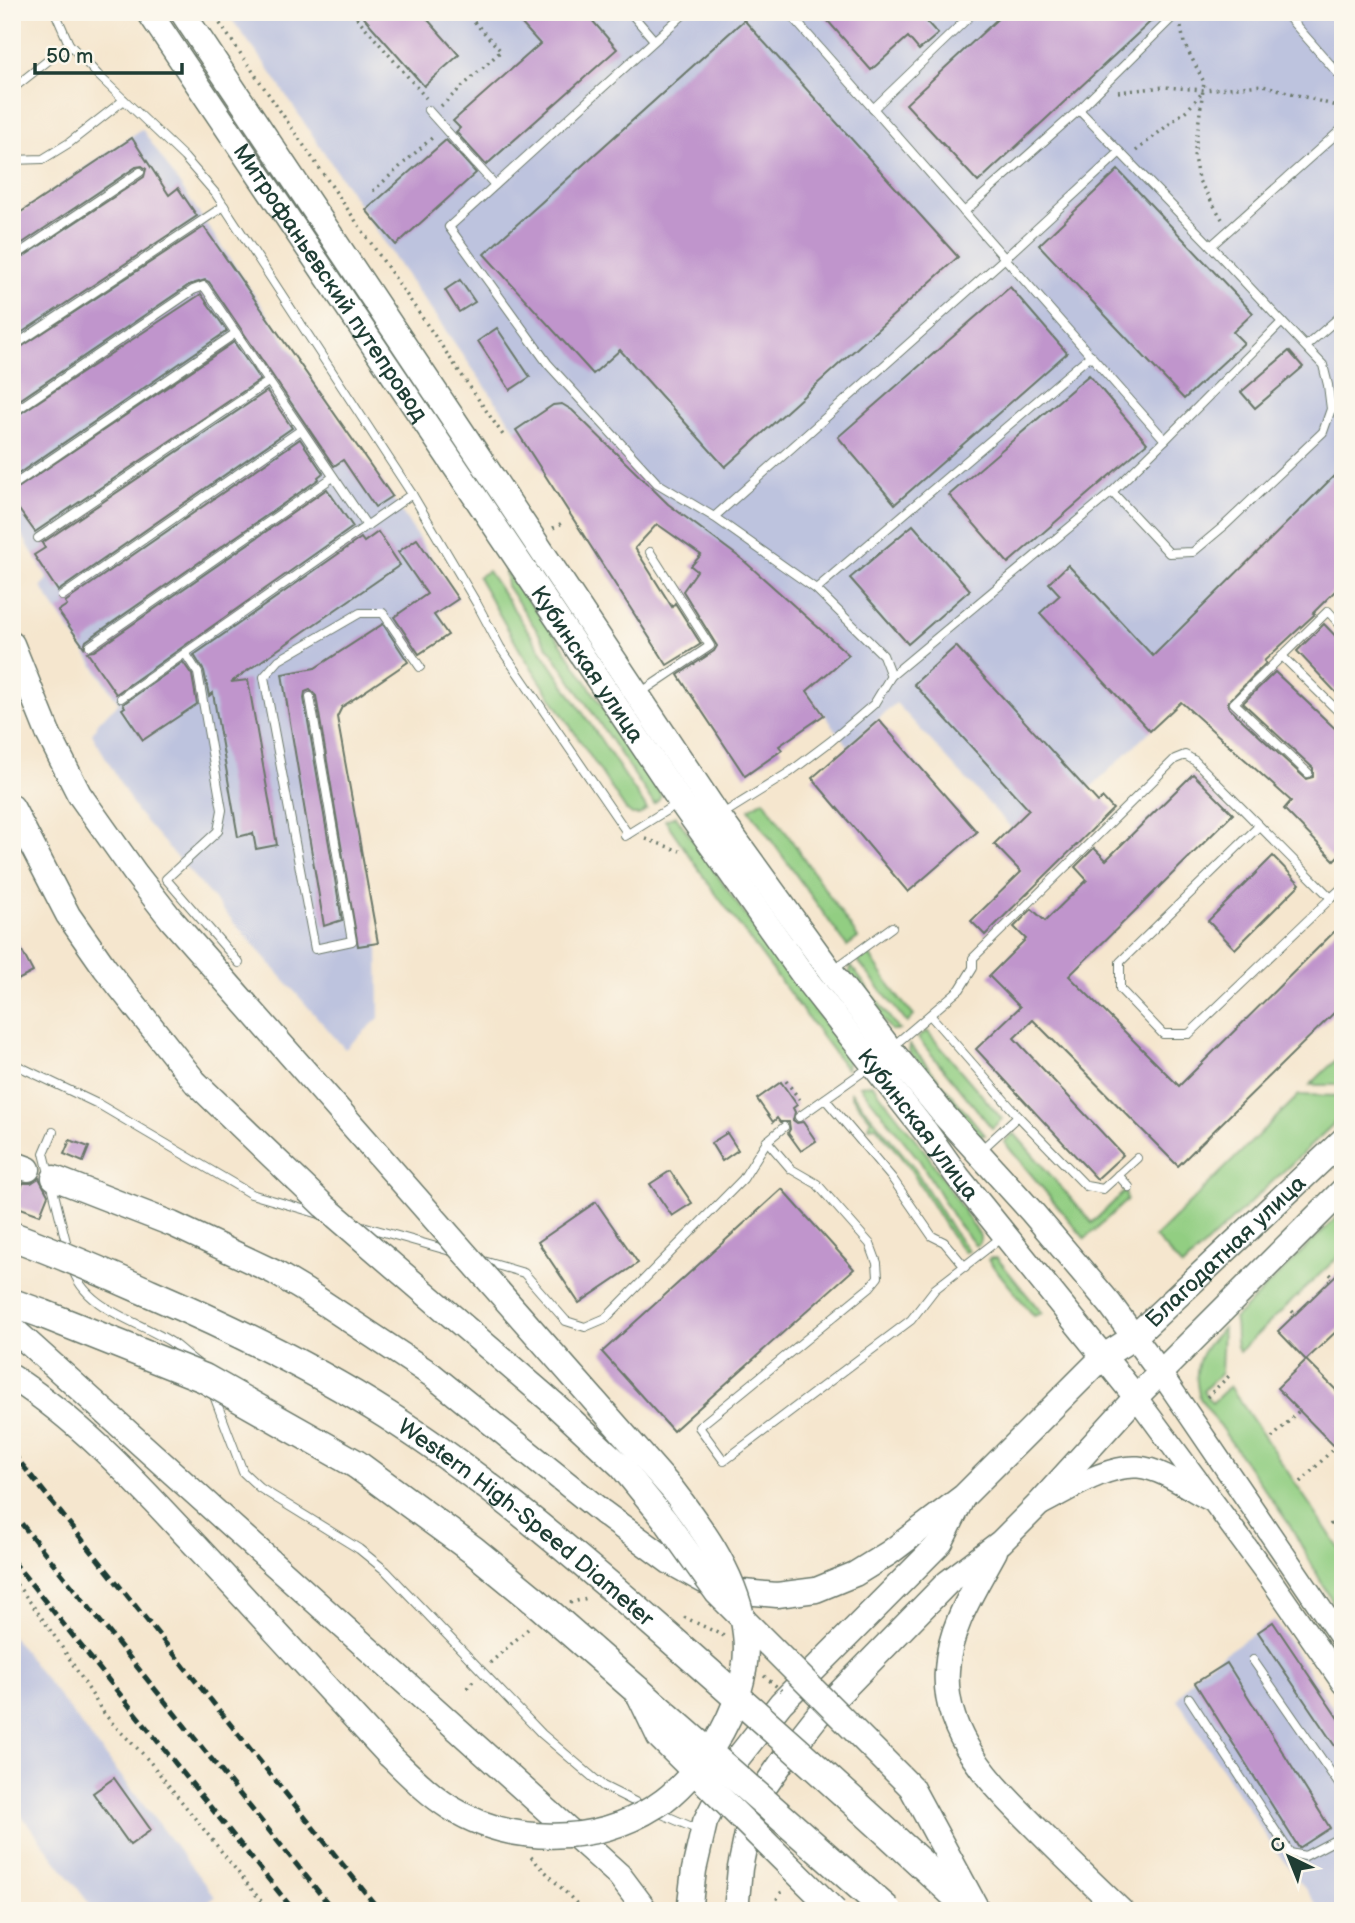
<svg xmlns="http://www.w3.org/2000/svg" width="1355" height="1923" font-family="'Balsamiq Sans',sans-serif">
  <rect width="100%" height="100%" fill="#fbf7ec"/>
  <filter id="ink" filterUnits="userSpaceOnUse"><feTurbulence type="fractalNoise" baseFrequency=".0143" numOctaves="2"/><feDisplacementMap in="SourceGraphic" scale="14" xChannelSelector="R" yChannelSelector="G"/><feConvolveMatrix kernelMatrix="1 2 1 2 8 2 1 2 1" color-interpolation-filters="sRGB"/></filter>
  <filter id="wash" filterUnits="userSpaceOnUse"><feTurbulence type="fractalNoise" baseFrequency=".00686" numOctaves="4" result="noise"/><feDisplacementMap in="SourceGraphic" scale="28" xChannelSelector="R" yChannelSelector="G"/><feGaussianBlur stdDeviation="1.57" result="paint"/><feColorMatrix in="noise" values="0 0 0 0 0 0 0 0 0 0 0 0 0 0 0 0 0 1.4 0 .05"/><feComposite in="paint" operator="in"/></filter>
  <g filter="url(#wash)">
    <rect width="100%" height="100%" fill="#f5e6ce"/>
    <!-- industrial -->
    <g fill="#bdc3de">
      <path d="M226 12H1343V548L1087 791 1026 844 896 703 848 746 807 691 848 655 743 561 668 504 572 410 563 404 553 405 516 430 400 266 263 61Z"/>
      <path d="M142 129 403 514 458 599 439 612 448 635 342 707 337 717 378 943 379 1018 345 1049 137 812 92 734 99 721 119 703 41 587 48 579 12 518V218Z"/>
      <path d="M1274 1620 1343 1723V1911H1322L1273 1847 1177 1699 1197 1672Z"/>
      <path d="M12 1636 215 1897 197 1911H95L12 1803Z"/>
    </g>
    <!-- green -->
    <g fill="#92ce82" stroke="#58865b" stroke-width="2">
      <path d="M488 571 647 809 639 815H632L626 810 521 652 478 577Z"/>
      <path d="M505 571 558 639 661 795 659 800 654 804 507 586Z"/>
      <path d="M764 800 858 938 847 946 749 809Z"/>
      <path d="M676 816 764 942 849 1056 846 1069 713 890 665 820Z"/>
      <path d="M868 953 897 996 914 1016 907 1023 858 961Z"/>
      <path d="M851 966 899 1030H891L849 976Z"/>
      <path d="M927 1031 1002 1119 992 1128 918 1038Z"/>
      <path d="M910 1045 985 1135 978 1136 909 1052Z"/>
      <path d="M1343 1053V1085H1310Z"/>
      <path d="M872 1084 927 1154 980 1236V1243L976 1246 957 1223 920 1161 860 1086Z"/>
      <path d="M851 1092 913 1166 953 1231 969 1251 964 1252 950 1234 909 1167 876 1126 869 1127 871 1120 851 1096Z"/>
      <path d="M1299 1095 1343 1096V1115L1182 1267 1155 1237Z"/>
      <path d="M1014 1133 1092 1223 1125 1191 1127 1200 1085 1239 1004 1142Z"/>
      <path d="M1343 1211V1252L1239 1352C1233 1342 1238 1330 1234 1319Z"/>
      <path d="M991 1258H997L1042 1313 1034 1316 988 1260Z"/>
      <path d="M1223 1328 1221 1373 1203 1391 1212 1403 1230 1386 1343 1554V1621L1291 1527 1200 1398C1191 1366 1200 1350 1223 1328Z"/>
    </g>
    <g id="blocks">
      <!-- building -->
      <g fill="#c095cc">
        <path d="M359 12H421L459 55 424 86Z"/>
        <path d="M511 12H585L617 49 486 165 456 132 460 128 453 121 540 44Z"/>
        <path d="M820 12H936L926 21 938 34 919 50 908 37 871 70Z"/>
        <path d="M1005 12H1161L978 182 906 104Z"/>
        <path d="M744 20 958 257 725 467 620 350 593 374 484 254Z"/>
        <path d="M132 138 169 195 178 188 197 216 12 339V264L144 177 146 169 142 166 136 167 12 250V218Z"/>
        <path d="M446 140 476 173 396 245 366 210Z"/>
        <path d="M1118 170 1253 313 1233 332 1244 343 1184 399 1039 245Z"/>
        <path d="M204 227 392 496 375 507 343 460 334 466 209 282 205 280 189 285 12 405V353Z"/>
        <path d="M460 280 475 302 459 312 445 290Z"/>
        <path d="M1010 287 1067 353 895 504 838 437Z"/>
        <path d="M201 294 227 331 12 478V419Z"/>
        <path d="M497 328 530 377 510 390 478 341Z"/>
        <path d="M234 342 260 380 35 532 12 500V492Z"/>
        <path d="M1289 351 1303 367 1255 408 1241 392Z"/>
        <path d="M1089 375 1147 443 1008 563 949 495Z"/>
        <path d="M267 391 292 428 58 591 34 555 45 548 42 543Z"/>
        <path d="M562 404 572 410 668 504 743 560 849 655 807 691 824 715 779 746 782 750 745 776 678 675 714 651 717 646 683 591 697 571 691 566 701 555 657 524 635 548 672 607 675 603 701 644 667 665 516 430 553 405Z"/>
        <path d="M300 439 323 473 318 477 319 479 86 641 84 647 58 611 67 605 65 602Z"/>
        <path d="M1343 467V583L1313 613 1315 614 1264 661 1266 663 1228 702 1229 708 1306 779 1313 777V768L1243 703 1275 672 1343 736V851L1334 860 1284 809 1291 801 1181 702 1150 731 1040 613 1060 595 1049 583 1068 565 1153 656Z"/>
        <path d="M327 489 353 527 116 694 87 652 94 651Z"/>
        <path d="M913 525 970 590 908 644 850 578Z"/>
        <path d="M378 532 400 565 231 682 248 680 277 845 256 849 253 833 238 837 213 693 209 696 204 671 194 655 361 538 364 542Z"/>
        <path d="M417 539 458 599 434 615 448 635 419 654 394 617 427 594 398 552Z"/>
        <path d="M383 624 408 662 342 707 337 717 378 943 358 946 316 696 310 690 305 692 304 698 342 920 324 926 282 674 315 668Z"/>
        <path d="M1324 624 1343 644V700L1297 651Z"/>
        <path d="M956 646 1098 802 1103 798 1113 809 985 935 971 921 1021 872 994 844 1029 810 914 684Z"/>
        <path d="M183 662 192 675 197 704 143 740 122 709 125 707 123 704Z"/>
        <path d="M879 720 977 832 908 892 812 778Z"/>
        <path d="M1193 774 1233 814 1069 976 1179 1086 1343 923V1004L1178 1166 1033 1020 1014 1038 1123 1155 1097 1179 976 1049 1020 1007 989 976 1026 939 1014 927 1032 909 1045 921 1087 880 1075 867 1094 848 1106 860Z"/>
        <path d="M1273 856 1300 884 1235 949 1208 921Z"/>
        <path d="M12 932 33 972 12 983Z"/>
        <path d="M781 1082 797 1105 793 1108 795 1112 793 1120 797 1123 803 1122 816 1141 801 1151 788 1133 790 1129 789 1122H780L777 1118 773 1122 757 1099Z"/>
        <path d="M727 1133 738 1150 722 1161 711 1143Z"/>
        <path d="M70 1140 89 1147 83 1162 64 1154Z"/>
        <path d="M670 1171 692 1203 672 1216 650 1184Z"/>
        <path d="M39 1178 48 1195 40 1215 15 1206 23 1183H31Z"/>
        <path d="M782 1189 854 1269 673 1431 602 1352Z"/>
        <path d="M596 1202 638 1263 579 1303 538 1242Z"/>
        <path d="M1343 1268V1325L1306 1360 1278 1331Z"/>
        <path d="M1306 1360 1343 1397V1455L1277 1388Z"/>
        <path d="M1273 1622 1343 1726V1758L1258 1632Z"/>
        <path d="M1227 1663 1330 1828 1299 1848 1195 1683Z"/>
        <path d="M114 1778 151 1830 130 1845 93 1793Z"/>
      </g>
    </g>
  </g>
  <g filter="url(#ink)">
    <use href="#blocks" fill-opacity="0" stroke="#6a786a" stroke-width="2"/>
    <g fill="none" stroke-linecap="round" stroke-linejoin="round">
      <defs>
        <g id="lane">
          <path d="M55 12 69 44 98 75 184 157 216 194 412 494"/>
          <path d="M630 12 654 40"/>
          <path d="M686 12 449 227 548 364 657 483 714 517 816 589 883 655 891 676 874 704 831 741 790 772 721 815"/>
          <path d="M788 12 1165 440 1282 322 1211 246 1343 128"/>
          <path d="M1178 12 1079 110 1211 246"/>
          <path d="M1284 12 1343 79"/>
          <path d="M12 89 69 44"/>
          <path d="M873 109 974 12"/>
          <path d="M428 110 495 185"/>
          <path d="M12 160 43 159 69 143 124 100"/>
          <path d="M964 212 1079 110"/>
          <path d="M12 258 140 172"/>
          <path d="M1306 346 1343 314"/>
          <path d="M12 347 224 206"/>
          <path d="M1331 409 1343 406"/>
          <path d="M12 413 193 290 204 286 367 526"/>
          <path d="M1165 440 1112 492 1169 553 1193 552 1224 526 1323 432 1331 409 1328 385 1323 365 1282 322"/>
          <path d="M12 486 236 333"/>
          <path d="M714 517 1005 258 1120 152"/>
          <path d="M38 538 268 382"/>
          <path d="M816 589 1091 355"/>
          <path d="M62 596 301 430"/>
          <path d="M90 646 333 477"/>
          <path d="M185 653 198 673 222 810 218 831 166 879 239 963"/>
          <path d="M1282 656 1328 611 1343 628"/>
          <path d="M891 676 1112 492"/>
          <path d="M640 693 710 646 650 552"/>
          <path d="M310 697 352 941 315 949 264 677 279 660 360 613H383L420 667"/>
          <path d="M121 698 412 494 477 604 500 647 628 834"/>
          <path d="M1308 773 1234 703 1282 656 1343 716"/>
          <path d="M1259 826 1120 962V989L1163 1034H1189L1331 898"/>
          <path d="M625 836 678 803"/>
          <path d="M833 970 892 927"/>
          <path d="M930 1015 1018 1116 1086 1186 1103 1189 1137 1158"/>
          <path d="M892 1047 960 989 973 968V958L1175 759 1185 755 1195 761 1331 898 1343 887"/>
          <path d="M12 1063 100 1105 251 1194 323 1215"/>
          <path d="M825 1099 892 1178 932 1236 944 1242 965 1267"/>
          <path d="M799 1117 871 1066"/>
          <path d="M53 1132 44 1153 68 1250"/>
          <path d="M767 1141 791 1169 817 1184 870 1244 877 1263 878 1277 870 1287 699 1427 724 1461 911 1320 935 1289 1002 1237"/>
          <path d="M980 1151 1018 1116"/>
          <path d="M1118 1175 1129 1187"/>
          <path d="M359 1225 454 1252"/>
          <path d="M480 1260 524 1273 566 1321 585 1327 606 1318 743 1179 767 1141 784 1127"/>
          <path d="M72 1266C83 1309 139 1321 171 1342 180 1349 188 1356 197 1363"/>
          <path d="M213 1393 243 1472 260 1488 359 1549 386 1571 542 1734 603 1786 643 1806"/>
          <path d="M1253 1660 1343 1790"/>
          <path d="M1189 1698 1290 1853 1305 1856 1343 1836"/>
          <path d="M655 1811 701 1831"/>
          <path d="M111 1910V1911"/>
        </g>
        <g id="secondary">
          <path d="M1160 1372 1343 1641"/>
          <path d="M1136 1397 1271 1580 1343 1684"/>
          <path d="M1042 1504C1070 1490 1106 1465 1138 1467 1162 1469 1187 1488 1208 1499"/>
        </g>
        <g id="primary">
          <path id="s1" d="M149 12 680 801 808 982 926 1132 958 1177 1136 1397"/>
          <path d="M182 12 719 817 831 972 890 1049 944 1115 1032 1212 1110 1304 1160 1372"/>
          <path d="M12 644 48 733"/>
          <path d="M12 807 68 915 105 968 195 1082"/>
          <path d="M12 1163 28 1169"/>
          <path id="s2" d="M54 1178 172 1224 274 1272 304 1290 432 1375 602 1512 670 1562 704 1581 743 1592 777 1595 816 1590 855 1574 889 1553 964 1496 1104 1356 1134 1337 1343 1140"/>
          <path d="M12 1328 619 1875 646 1911"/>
          <path d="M12 1377C77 1419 130 1475 182 1531 252 1605 320 1681 389 1755"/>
          <path d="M995 1551C975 1588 949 1627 947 1670 942 1739 999 1791 1044 1836 1069 1861 1095 1886 1121 1911"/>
          <path d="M689 1911 694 1870 705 1822 737 1759 781 1703 941 1542 962 1499"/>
          <path d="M736 1911 740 1868 749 1824 764 1788 789 1752 818 1715 947 1583 1001 1542 1037 1506 1136 1397 1343 1190"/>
        </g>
        <g id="highway">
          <path d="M12 1303 43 1314"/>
          <path d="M356 1464 473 1550 534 1600"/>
          <path d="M589 1648 637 1690"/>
        </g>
      </defs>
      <!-- lane casing -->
      <use href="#lane" stroke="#6a786a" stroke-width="10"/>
      <!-- secondary casing -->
      <use href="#secondary" stroke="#6a786a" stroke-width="24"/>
      <!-- primary casing -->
      <use href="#primary" stroke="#6a786a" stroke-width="27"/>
      <!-- highway casing -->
      <use href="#highway" stroke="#6a786a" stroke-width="31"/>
      <!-- path -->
      <g stroke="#6a786a" stroke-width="3.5" stroke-dasharray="2 5" stroke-linecap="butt">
        <path d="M212 12 505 438"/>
        <path d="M352 12 426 98"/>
        <path d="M1181 27 1184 43 1204 82 1194 157 1198 179 1222 219"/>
        <path d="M1118 92 1165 87 1204 90 1263 85 1343 108"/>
        <path d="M441 106 501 51 465 12"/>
        <path d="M1136 151 1189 108 1201 94"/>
        <path d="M373 191 434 136"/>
        <path d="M553 528 564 522"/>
        <path d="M646 839 680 851"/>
        <path d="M786 1081 800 1100"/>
        <path d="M1330 1274 1333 1277"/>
        <path d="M1292 1311 1295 1314"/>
        <path d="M1207 1397 1230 1375"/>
        <path d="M1272 1438 1299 1411"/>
        <path d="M1301 1482 1335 1447"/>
        <path d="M1330 1525 1343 1512"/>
        <path d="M12 1579C45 1619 72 1662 99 1706 114 1729 137 1745 154 1767L269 1911"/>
        <path d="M570 1603 587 1598"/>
        <path d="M684 1617 724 1636"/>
        <path d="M490 1663 529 1628"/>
        <path d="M467 1688 473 1681"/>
        <path d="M531 1857 584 1911"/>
        <path d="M769 1911 784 1888"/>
      </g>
      <!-- lane -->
      <use href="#lane" stroke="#fff" stroke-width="8"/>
      <!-- secondary -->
      <use href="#secondary" stroke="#fff" stroke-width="21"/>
      <!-- primary -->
      <use href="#primary" stroke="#fff" stroke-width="24"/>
      <!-- highway -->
      <use href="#highway" stroke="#fff" stroke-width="28"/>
      <!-- rail -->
      <g stroke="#1f3d34" stroke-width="5" stroke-dasharray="10 5" stroke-linecap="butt">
        <path d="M12 1452 380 1911"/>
        <path d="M12 1512 334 1911"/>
        <path d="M12 1560 294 1911"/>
      </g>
      <defs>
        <g id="primary-bridge">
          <path d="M48 733 79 794 135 873 171 919 672 1489C705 1532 739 1579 745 1634 750 1672 734 1713 714 1745 702 1764 676 1794 656 1806 595 1845 511 1846 449 1807 427 1793 408 1773 389 1755"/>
          <path d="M195 1082 324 1206 553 1403 621 1466 665 1520 717 1593 911 1787 978 1911"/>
          <path d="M637 1691 659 1737 835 1911"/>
        </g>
        <g id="highway-bridge">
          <path id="s3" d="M12 1236C59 1253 104 1273 150 1293 231 1328 312 1367 387 1415 484 1477 577 1557 663 1632 768 1724 871 1816 972 1911"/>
          <path d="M43 1314 204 1378 356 1464"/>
          <path d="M534 1600 589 1648"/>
          <path d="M637 1690 888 1911"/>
        </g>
      </defs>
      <!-- primary-bridge casing -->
      <use href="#primary-bridge" stroke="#6a786a" stroke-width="27" stroke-linecap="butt"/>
      <!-- highway-bridge casing -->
      <use href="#highway-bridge" stroke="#6a786a" stroke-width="31" stroke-linecap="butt"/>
      <!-- path-bridge -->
      <path stroke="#6a786a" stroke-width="3.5" stroke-dasharray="2 5" stroke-linecap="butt" d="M764 1676 782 1691"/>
      <!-- primary-bridge -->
      <use href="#primary-bridge" stroke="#fff" stroke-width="24"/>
      <!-- highway-bridge -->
      <use href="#highway-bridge" stroke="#fff" stroke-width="28"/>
    </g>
  </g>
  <g text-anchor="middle" stroke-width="5" stroke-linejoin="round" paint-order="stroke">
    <!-- street labels -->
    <g font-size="23" fill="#1f3d34" stroke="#fbf7ec">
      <text dy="8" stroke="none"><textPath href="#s1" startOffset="326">Митрофаньевский путепровод</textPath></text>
      <text dy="8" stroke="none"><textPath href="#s1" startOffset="786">Кубинская улица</textPath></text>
      <text dy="8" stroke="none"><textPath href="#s1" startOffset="1353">Кубинская улица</textPath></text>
      <text dy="8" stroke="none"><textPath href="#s2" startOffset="1419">Благодатная улица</textPath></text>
      <text dy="8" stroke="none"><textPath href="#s3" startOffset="592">Western High-Speed Diameter</textPath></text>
    </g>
  </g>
  <!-- margin -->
  <rect width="1355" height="1923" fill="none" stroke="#fbf7ec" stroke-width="42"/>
  <!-- north arrow -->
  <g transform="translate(1289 1857) rotate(317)" stroke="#fbf7ec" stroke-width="5" paint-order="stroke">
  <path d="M0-5L12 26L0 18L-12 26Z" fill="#1f3d34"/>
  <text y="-10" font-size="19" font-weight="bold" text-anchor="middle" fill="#1f3d34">С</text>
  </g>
  <!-- scale -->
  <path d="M35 63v10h147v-10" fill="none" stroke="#1f3d34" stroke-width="3.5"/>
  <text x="46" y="63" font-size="21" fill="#1f3d34" stroke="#fbf7ec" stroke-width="5" paint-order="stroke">50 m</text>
</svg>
